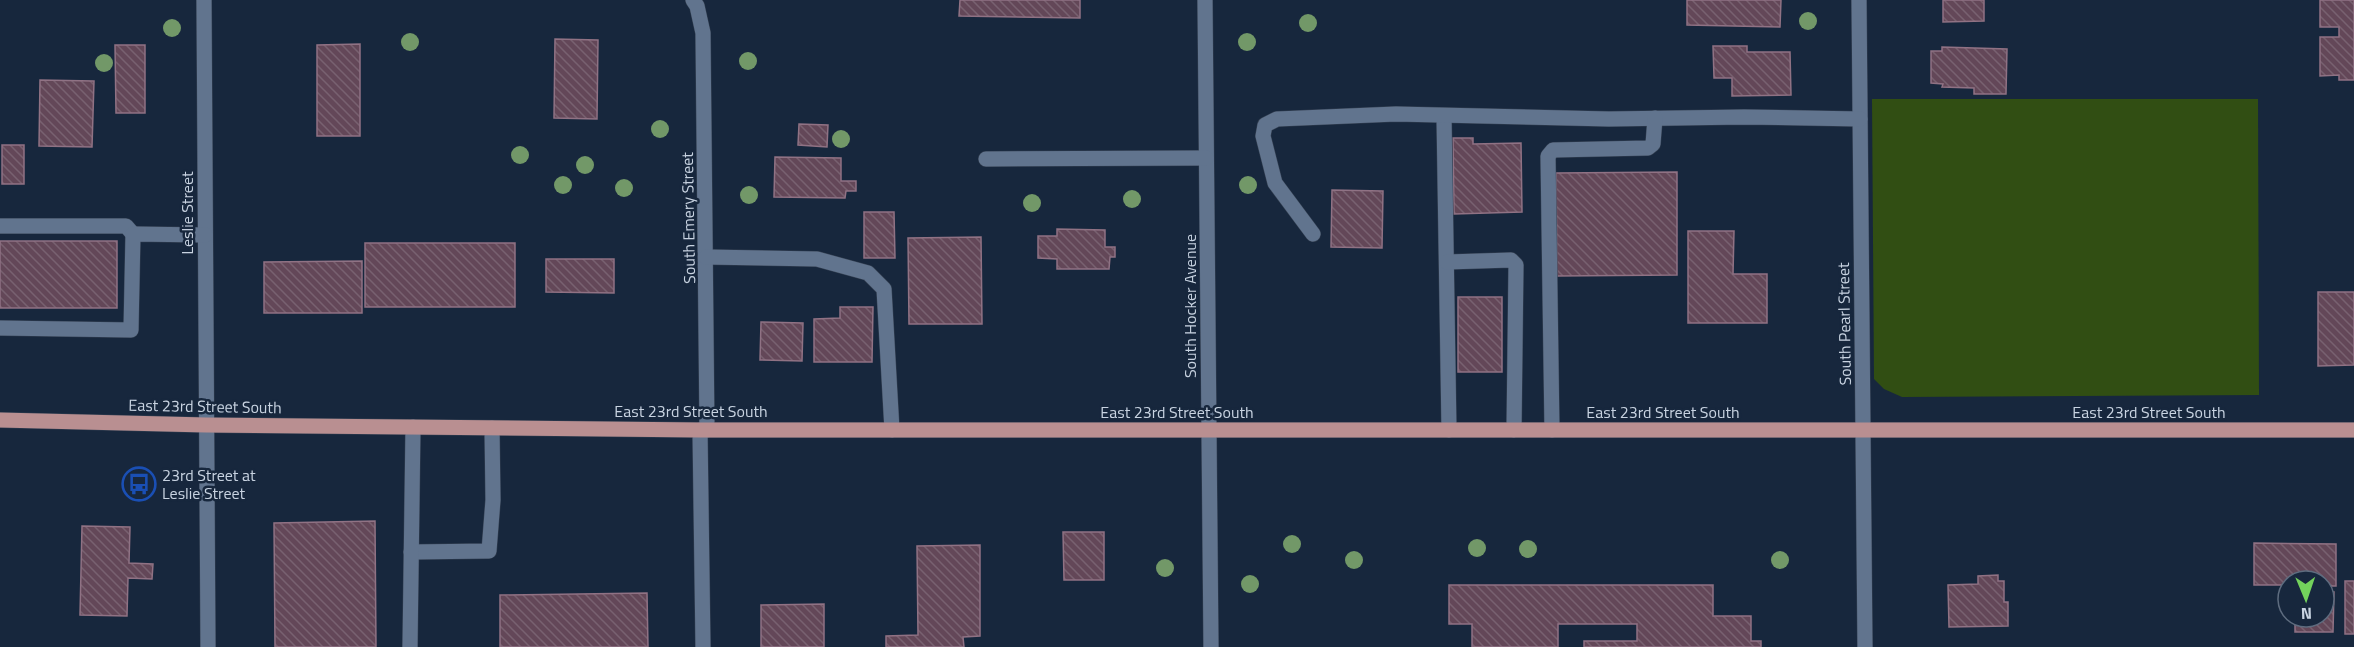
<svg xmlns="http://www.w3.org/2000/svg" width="2354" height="647" font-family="'Titillium Web',sans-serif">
  <defs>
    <pattern id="building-back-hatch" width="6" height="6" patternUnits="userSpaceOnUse" patternTransform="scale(1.5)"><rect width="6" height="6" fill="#634758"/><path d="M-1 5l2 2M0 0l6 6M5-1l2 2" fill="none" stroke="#786170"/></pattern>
  </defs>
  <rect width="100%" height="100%" fill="#17273d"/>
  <!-- green -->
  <path fill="#314e13" d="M1872 99H2258L2259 395 1902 397 1884 389 1874 379Z"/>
  <!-- building -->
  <g fill="url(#building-back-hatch)" stroke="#907284" stroke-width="1.5">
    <path d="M960 0H1080V18L959 16Z"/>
    <path d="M1687 0H1781L1780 27 1687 25Z"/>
    <path d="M1943 0H1984V21L1943 22Z"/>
    <path d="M2320 0H2354V80H2339V75L2320 76V37H2339V27H2320Z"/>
    <path d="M555 39 598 40 597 119 554 118Z"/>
    <path d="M360 44V136H317V45Z"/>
    <path d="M115 45H145V113H116Z"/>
    <path d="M1713 46H1747V52H1790L1791 95 1732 96V78H1714Z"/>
    <path d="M1942 47 2007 49 2006 94H1974V88L1942 87 1943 84 1931 83V51H1942Z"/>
    <path d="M40 80 94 81 92 147 39 146Z"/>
    <path d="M799 124 828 125 827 147 798 145Z"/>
    <path d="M1453 138H1473V144L1521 143 1522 212 1454 214Z"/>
    <rect x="2" y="145" width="22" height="39"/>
    <path d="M775 157 841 158V181H856V191H846L845 198 774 197Z"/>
    <path d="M1677 172V275L1557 276 1556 173Z"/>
    <path d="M1332 190 1383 191 1382 248 1331 247Z"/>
    <path d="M864 212H894L895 258H864Z"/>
    <path d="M1057 229 1105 230V247H1115V257H1110L1109 269H1057V259L1038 258V236H1057Z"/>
    <path d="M1688 231H1734L1733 274H1767V323H1688Z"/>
    <path d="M981 237 982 324H909L908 238Z"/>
    <rect x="0" y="241" width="117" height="67"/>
    <rect x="365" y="243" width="150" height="64"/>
    <path d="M546 259H614V293L546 292Z"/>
    <path d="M362 261V313H264V262Z"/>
    <path d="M2318 292H2354V365L2318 366Z"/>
    <rect x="1458" y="297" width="44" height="75"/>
    <path d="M840 307H873L872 362H814V319L840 318Z"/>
    <path d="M761 322 803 323 802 361 760 360Z"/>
    <path d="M375 521 376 647H275L274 523Z"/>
    <path d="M82 526 130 527 129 563 153 564 152 579 128 578 127 616 80 615Z"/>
    <path d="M1063 532H1104V580H1064Z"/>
    <path d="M2254 543 2336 544V586H2324V581H2288V585H2254Z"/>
    <path d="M980 545V636L963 637 964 647H886V636L918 635 917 546Z"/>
    <path d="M1998 575V581H2004V602H2008V626L1949 627 1948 585 1978 584V576Z"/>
    <rect x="2345" y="581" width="9" height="53"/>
    <path d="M1449 585H1713V616H1751V641H1761V647H1584V641H1637V624H1558V647H1472V624H1449Z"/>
    <path d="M2324 592H2334L2333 632H2295V617H2324Z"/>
    <path d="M647 593 648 647H500V595Z"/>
    <path d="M824 604V647H761V605Z"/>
  </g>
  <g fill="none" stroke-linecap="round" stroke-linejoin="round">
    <defs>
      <g id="minor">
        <path d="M204 0 208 647"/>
        <path d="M693 0 697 6 703 33 707 430"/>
        <path d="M1205 0 1211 647"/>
        <path d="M1859 0 1865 647"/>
        <path d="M1444 116 1449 430"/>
        <path d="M986 159 1206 158"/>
        <path d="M0 226H126L133 234"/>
        <path d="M1313 234 1275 183 1263 136 1265 125 1277 119 1396 114 1609 119 1744 117 1860 119"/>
        <path d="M706 257 817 259 868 273 884 289 892 430"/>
        <path d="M1447 262 1511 260 1516 265 1514 430"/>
        <path d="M0 328 131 330 133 234 205 235"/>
        <path d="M700 430 703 647"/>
        <path d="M1552 430 1548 156 1553 150 1648 148 1653 144 1655 118"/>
        <path d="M411 552 489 551 493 500 492 428"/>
        <path d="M410 647 413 427"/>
      </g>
      <path id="major" d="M0 420 206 425 700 430H2354"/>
    </defs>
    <!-- minor casing -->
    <use href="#minor" stroke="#364254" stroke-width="16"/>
    <!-- major casing -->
    <use href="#major" stroke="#364254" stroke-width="16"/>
    <!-- minor -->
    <use href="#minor" stroke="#61748e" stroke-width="15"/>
    <!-- major -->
    <use href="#major" stroke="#b98f91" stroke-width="15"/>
  </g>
  <!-- trees -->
  <g fill="#729868">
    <circle cx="1808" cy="21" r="9"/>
    <circle cx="1308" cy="23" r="9"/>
    <circle cx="172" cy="28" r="9"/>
    <circle cx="410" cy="42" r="9"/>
    <circle cx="1247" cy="42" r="9"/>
    <circle cx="748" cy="61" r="9"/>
    <circle cx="104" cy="63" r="9"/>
    <circle cx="660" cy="129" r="9"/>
    <circle cx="841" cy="139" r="9"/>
    <circle cx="520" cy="155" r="9"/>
    <circle cx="585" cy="165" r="9"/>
    <circle cx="563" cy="185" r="9"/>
    <circle cx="1248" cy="185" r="9"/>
    <circle cx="624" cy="188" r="9"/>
    <circle cx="749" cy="195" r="9"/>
    <circle cx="1132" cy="199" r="9"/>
    <circle cx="1032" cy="203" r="9"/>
    <circle cx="1292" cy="544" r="9"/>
    <circle cx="1477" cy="548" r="9"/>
    <circle cx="1528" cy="549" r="9"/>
    <circle cx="1354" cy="560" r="9"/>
    <circle cx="1780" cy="560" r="9"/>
    <circle cx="1165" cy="568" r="9"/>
    <circle cx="1250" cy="584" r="9"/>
  </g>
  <!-- icons -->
  <defs>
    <symbol id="bus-ring" viewBox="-11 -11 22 22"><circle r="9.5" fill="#17273d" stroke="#1a4fb4" stroke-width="1.5"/><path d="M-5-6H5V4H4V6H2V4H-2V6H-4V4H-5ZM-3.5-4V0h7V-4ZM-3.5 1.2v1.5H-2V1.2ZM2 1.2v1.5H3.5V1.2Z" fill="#1a4fb4"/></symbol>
  </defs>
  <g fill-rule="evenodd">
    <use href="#bus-ring" x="120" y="465" width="38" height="38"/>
  </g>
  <g text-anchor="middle" stroke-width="5" stroke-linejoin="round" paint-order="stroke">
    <!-- street labels -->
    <g font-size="16" fill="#c8d3e1" stroke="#17273d">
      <text transform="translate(187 213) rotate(-90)" y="6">Leslie Street</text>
      <text transform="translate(688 218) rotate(-91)" y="6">South Emery Street</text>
      <text transform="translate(1190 306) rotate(-90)" y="6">South Hocker Avenue</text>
      <text transform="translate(1844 324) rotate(-91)" y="6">South Pearl Street</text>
      <text transform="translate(205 406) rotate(1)" y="6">East 23rd Street South</text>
      <text x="691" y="417">East 23rd Street South</text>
      <text x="1177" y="418">East 23rd Street South</text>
      <text x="1663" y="418">East 23rd Street South</text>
      <text x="2149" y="418">East 23rd Street South</text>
    </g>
    <!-- poi labels -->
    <g font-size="16" fill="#c8d3e1" stroke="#17273d" text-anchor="start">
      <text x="162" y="481">23rd Street at<tspan x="162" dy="18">Leslie Street</tspan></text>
    </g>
  </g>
  <!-- north arrow -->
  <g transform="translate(2306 599) rotate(178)"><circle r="28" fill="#17273d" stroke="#5e6c7f" stroke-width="1.5"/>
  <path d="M0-4.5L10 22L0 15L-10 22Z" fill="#73d25c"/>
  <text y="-9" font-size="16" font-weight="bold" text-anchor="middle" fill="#c8d3e1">N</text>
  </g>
</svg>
